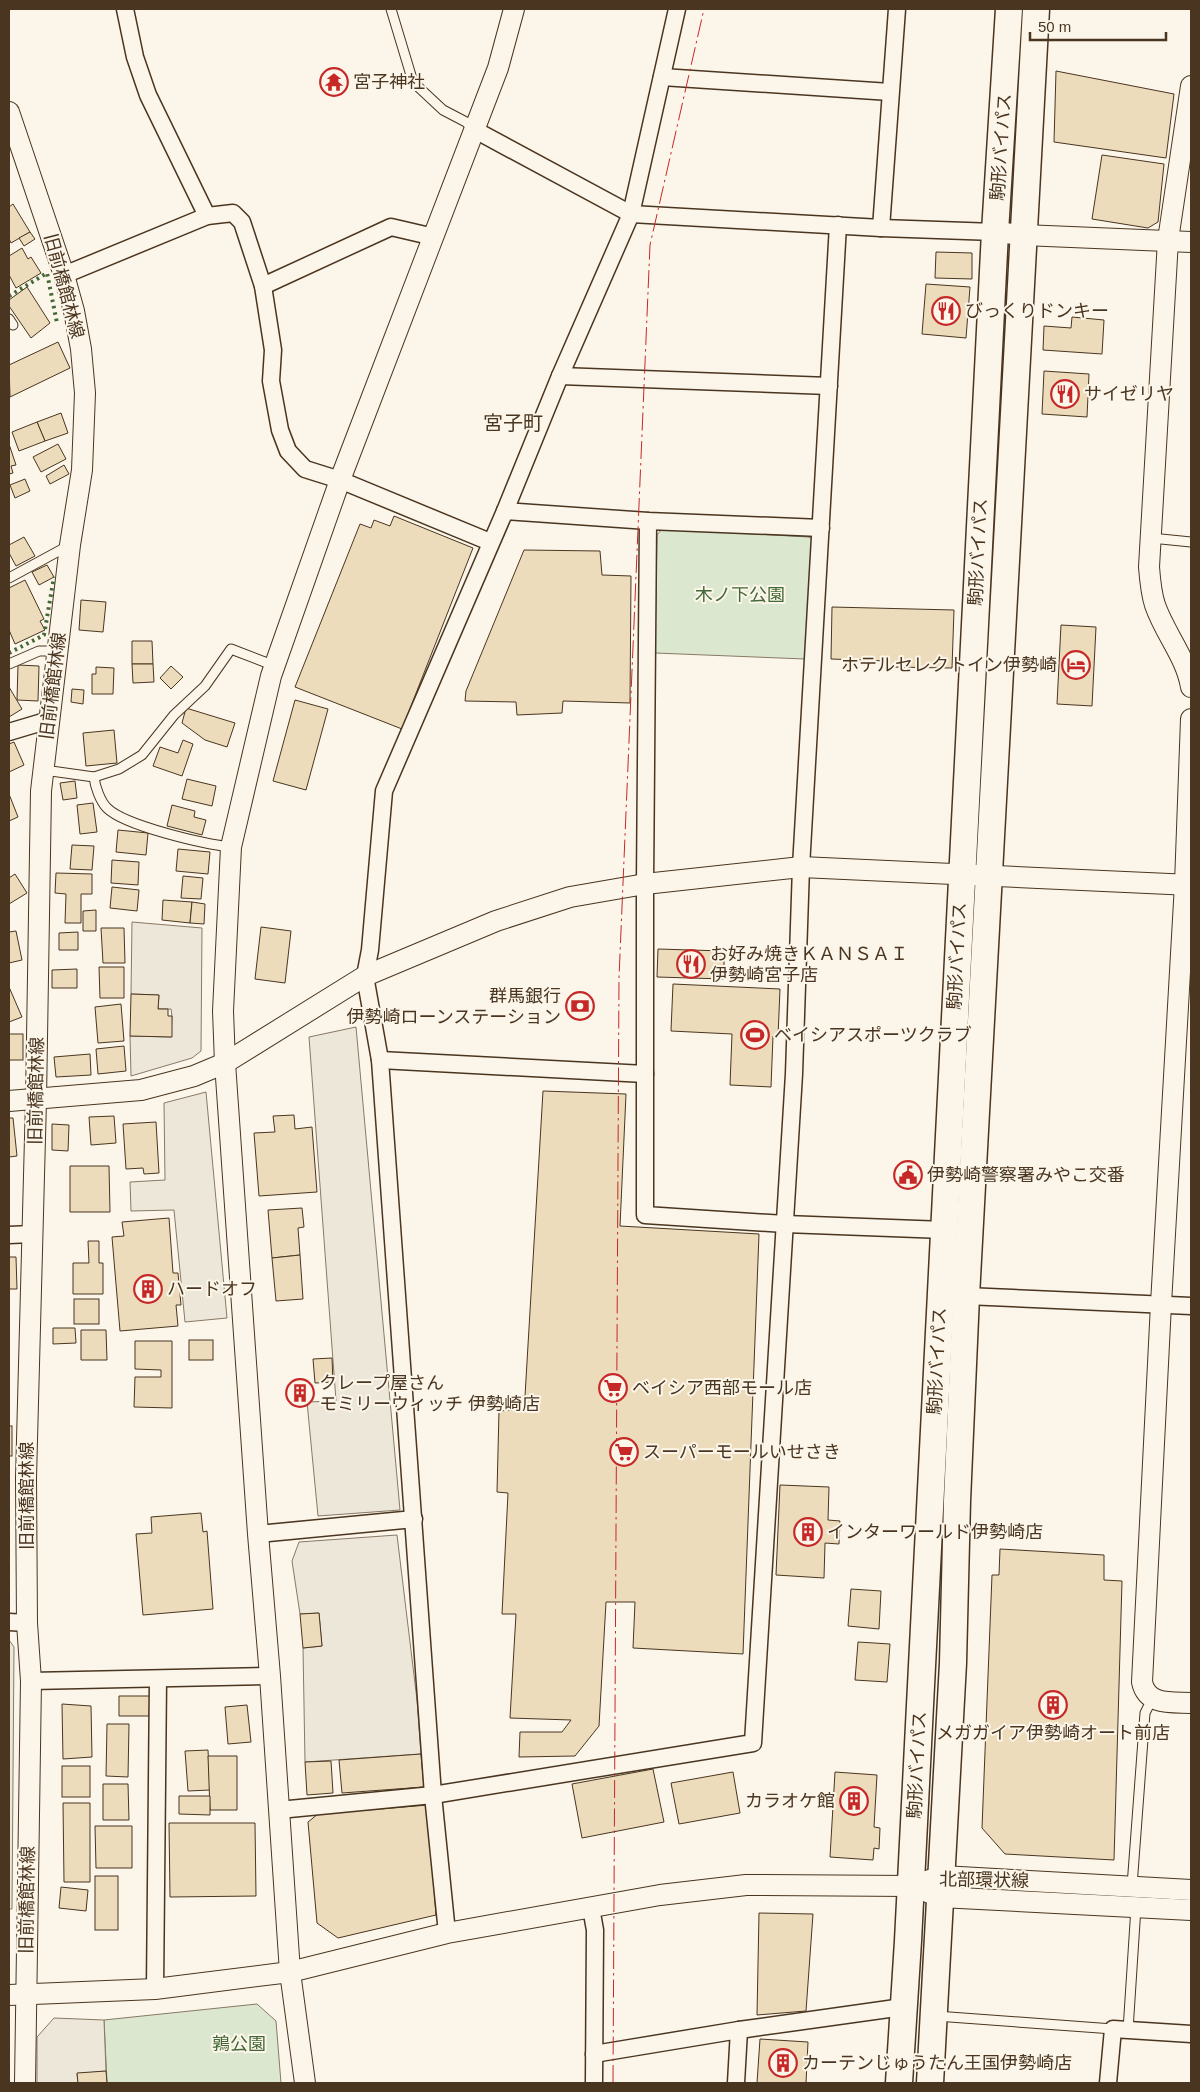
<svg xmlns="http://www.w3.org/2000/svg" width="1200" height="2092" font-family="Arial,'Noto Sans JP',sans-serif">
  <rect width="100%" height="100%" fill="#fbf6e9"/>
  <!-- green -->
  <g fill="#dce7d0" stroke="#887966">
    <path d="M662 529 809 537 813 541 805 659 655 653 657 535Z"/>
    <path d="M257 2004 276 2021 281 2083H107L104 2020Z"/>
  </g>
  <!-- parking -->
  <g fill="#ede7d9" stroke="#887966">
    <path d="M132 922 202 928 201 1051 192 1058 131 1076 130 1036 171 1037 172 1016 171 1009H158L159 995 131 994Z"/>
    <path d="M356 1027 400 1510 318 1516 307 1402 336 1401 309 1037Z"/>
    <path d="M206 1092 227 1318 185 1322 174 1210 131 1211 130 1182 165 1180 164 1103Z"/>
    <path d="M397 1535 417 1700 421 1754 305 1762 303 1648 322 1646 319 1613 300 1614 292 1561 299 1542Z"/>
    <path d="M9 1640 14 1647 12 1909H9Z"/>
    <path d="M54 2018 104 2020 106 2071 77 2074 78 2083H37V2037Z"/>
  </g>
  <!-- building -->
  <g fill="#ecdcbc" stroke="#4a3520">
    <path d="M1056 71 1174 94 1166 158 1054 142Z"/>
    <path d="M1102 155 1164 164 1158 222 1148 228 1092 219Z"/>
    <path d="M13 204 30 232 11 243 9 239V207Z"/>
    <path d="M30 232 35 239 24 246 19 238Z"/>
    <path d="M22 248 28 259 31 257 41 273 16 288 9 275V256Z"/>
    <path d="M936 252 972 253V279L935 278Z"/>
    <path d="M926 284 970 287 966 338 922 334Z"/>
    <path d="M27 287 50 323 31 338 9 306V300Z"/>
    <path d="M1072 317 1104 320 1102 354 1043 350 1044 326 1071 328Z"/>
    <path d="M58 342 70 368 10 397 9 365Z"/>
    <path d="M1044 371 1089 374 1087 417 1042 414Z"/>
    <path d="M61 413 68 433 45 441 37 422Z"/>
    <path d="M37 422 45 441 19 451 12 432Z"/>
    <path d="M9 444 16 465 11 466 13 473 9 474Z"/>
    <path d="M58 444 66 459 41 472 33 457Z"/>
    <path d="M64 465 69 474 50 484 46 476Z"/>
    <path d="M25 479 30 491 15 498 10 485Z"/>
    <path d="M394 516 473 548 402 729 295 687 360 524 371 528 374 520 390 526Z"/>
    <path d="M24 537 35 556 16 566 9 553V545Z"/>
    <path d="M524 550 600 551 602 575 631 576 630 703 563 701 562 713 517 715 516 702 465 701 466 691Z"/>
    <path d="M47 565 54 577 39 585 32 572Z"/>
    <path d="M25 580 44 619 40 621 45 630 15 644 9 630V588Z"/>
    <path d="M81 600 106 602 103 632 79 630Z"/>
    <path d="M832 607 954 610 952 668 888 667V661L831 659Z"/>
    <path d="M1061 625 1096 627 1092 706 1057 704Z"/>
    <path d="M132 641H152L153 664H132Z"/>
    <path d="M132 664H153L154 682 133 683Z"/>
    <path d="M18 665 39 666 38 701 17 700Z"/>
    <path d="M171 666 183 677 171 689 160 678Z"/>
    <path d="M96 667 114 668 113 694H92V674H96Z"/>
    <path d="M9 687 22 709 9 717Z"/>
    <path d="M72 689 84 690 83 704 71 702Z"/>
    <path d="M295 700 328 709 306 790 273 781Z"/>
    <path d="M186 708 235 723 227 747 205 740 182 723Z"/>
    <path d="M114 730 117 763 86 766 83 733Z"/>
    <path d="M183 740 193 744 182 776 153 766 160 747 178 753Z"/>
    <path d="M14 742 24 765 9 772V744Z"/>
    <path d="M187 779 216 786 212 806 182 799Z"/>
    <path d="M75 781 77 798 63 800 60 783Z"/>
    <path d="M9 794 18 817 9 821Z"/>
    <path d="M93 803 97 832 80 834 77 805Z"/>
    <path d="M172 805 195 811 194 817 206 820 202 835 167 826Z"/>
    <path d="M118 830 148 833 146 855 116 852Z"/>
    <path d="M72 845 94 846 92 870 70 869Z"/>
    <path d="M178 849 210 852 208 874 176 871Z"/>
    <path d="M112 860 139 862 138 885 111 883Z"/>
    <path d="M56 873 92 874V894H81V923H65L66 894 55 893Z"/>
    <path d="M15 874 27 893 9 904V878Z"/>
    <path d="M183 876 203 878 201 899 181 898Z"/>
    <path d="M112 887 139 890 137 911 110 908Z"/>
    <path d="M163 900 192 902 190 923 162 920Z"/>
    <path d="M192 902 205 904 204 924 190 923Z"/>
    <path d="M96 910V931H83V911Z"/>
    <path d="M261 927 291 931 285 983 255 979Z"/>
    <path d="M101 928H124L125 963H103Z"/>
    <path d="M16 931 22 960 9 963V932Z"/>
    <path d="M78 932V950H59V933Z"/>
    <path d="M658 949 724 951V979L657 977Z"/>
    <path d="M99 967H124V998H100Z"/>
    <path d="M77 969V988H52V970Z"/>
    <path d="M673 984 780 989 778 1037 773 1036 771 1087 730 1085 732 1034 671 1031Z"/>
    <path d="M9 987 22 1017 9 1022Z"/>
    <path d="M131 994 159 995 158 1009H168V1016H172V1037L130 1036Z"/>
    <path d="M121 1004 124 1041 98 1043 95 1007Z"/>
    <rect x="9" y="1034" width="14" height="26"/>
    <path d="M124 1046 126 1071 98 1074 96 1049Z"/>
    <path d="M90 1054 91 1075 56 1077 54 1057Z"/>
    <path d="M543 1091 626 1094 620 1226 759 1234 743 1654 633 1648 635 1602H606L599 1726 575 1756 519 1757 520 1732H562L571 1720 510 1718 516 1614H502L508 1493 497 1492 499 1411 512 1410 514 1397 525 1396Z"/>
    <path d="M294 1115 295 1129 312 1127 317 1192 259 1196 254 1133 275 1132 273 1116Z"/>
    <path d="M114 1116 116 1143 91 1145 89 1117Z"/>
    <path d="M9 1118H13L17 1156 9 1157Z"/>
    <path d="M156 1122 159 1173 144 1174 143 1168 126 1169 123 1124Z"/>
    <path d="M52 1124 69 1125 68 1151 52 1150Z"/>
    <path d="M70 1166H109L110 1212H70Z"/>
    <path d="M302 1208 304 1227 298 1228 300 1255 272 1258 268 1210Z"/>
    <path d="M169 1218 173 1273H178L181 1305H176L178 1326 120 1331 112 1237 124 1236 122 1222Z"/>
    <path d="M88 1241H99V1263H103V1294H73V1263H89Z"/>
    <path d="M300 1255 303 1299 276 1301 272 1258Z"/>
    <path d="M9 1257H16L17 1289H9Z"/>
    <rect x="74" y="1299" width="25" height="25"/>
    <path d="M53 1328H75L76 1343 53 1344Z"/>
    <path d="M81 1330H106L107 1360H81Z"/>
    <rect x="189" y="1340" width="24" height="20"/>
    <path d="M135 1341H172V1408L134 1407 135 1377H161V1370L135 1369Z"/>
    <path d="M332 1358 333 1382 315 1383 313 1359Z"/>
    <path d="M311 1388 312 1396 289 1398V1390Z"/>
    <rect x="9" y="1426" width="3" height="30"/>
    <path d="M780 1485 829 1487 828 1520 840 1521 839 1544 825 1543 824 1578 776 1575Z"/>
    <path d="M201 1513 203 1532 207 1531 213 1609 143 1615 136 1534 152 1533 151 1517Z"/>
    <path d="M1000 1549 1104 1555V1580L1122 1581 1114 1860 1005 1854 982 1828 992 1575H999Z"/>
    <path d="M851 1589 881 1591 879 1629 848 1626Z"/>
    <path d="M319 1613 322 1646 303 1648 300 1614Z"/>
    <path d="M858 1642 890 1644 887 1682 855 1680Z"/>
    <path d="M119 1696H150L149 1716H119Z"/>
    <path d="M62 1704 91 1706 92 1757 63 1759Z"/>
    <path d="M247 1705 251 1742 228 1744 225 1707Z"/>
    <path d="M107 1724H129L128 1777 106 1776Z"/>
    <path d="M208 1750 210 1790 188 1791 185 1751Z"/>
    <path d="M421 1754 424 1787 342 1793 339 1760Z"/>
    <path d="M208 1756H237V1810H210Z"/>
    <path d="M331 1761 333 1793 307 1795 305 1762Z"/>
    <rect x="62" y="1766" width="28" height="31"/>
    <path d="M653 1769 664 1822 582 1838 572 1784Z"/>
    <path d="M733 1772 740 1813 679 1824 671 1783Z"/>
    <path d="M835 1772 877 1775 874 1827 880 1828 879 1849 874 1848 873 1860 830 1857Z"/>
    <path d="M103 1784H128L129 1820H103Z"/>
    <path d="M179 1796H210V1815L179 1814Z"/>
    <path d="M63 1803H90V1882H64Z"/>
    <path d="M428 1805 436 1915 338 1938 317 1923 308 1822 318 1814Z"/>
    <path d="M169 1823H255L256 1896 170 1897Z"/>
    <path d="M95 1826H132V1868H96Z"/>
    <rect x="95" y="1876" width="23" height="54"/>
    <path d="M61 1887 88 1890 86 1911 59 1908Z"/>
    <path d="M759 1913 813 1914 806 2011 757 2015Z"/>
    <path d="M760 2039 808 2042 806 2083H757Z"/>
    <path d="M106 2071 107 2083H78L77 2073Z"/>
  </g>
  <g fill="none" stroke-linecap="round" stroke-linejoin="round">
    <defs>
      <g id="service">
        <path d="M391 9 413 82 443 110 466 122 474 130"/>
        <path d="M9 319 13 325"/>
        <path d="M1151 538 1191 542"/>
        <path d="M9 578 68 546"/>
        <path d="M9 664 39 651H58"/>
        <path d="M44 770 94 777 119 769 142 755 174 715 205 686 231 649 275 666"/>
        <path d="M94 777C95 786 100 801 107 808 125 826 204 844 231 847"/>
        <path d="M1132 1886 1145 1713 1152 1699"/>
        <path d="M936 2016 1113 2029"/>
        <path d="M1128 2030 1136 1907"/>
      </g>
      <g id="minor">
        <path d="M125 9 135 57 148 95 207 216"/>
        <path d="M662 77 890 92"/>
        <path d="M475 130 631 214 881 228 995 232"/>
        <path d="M881 228 897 9"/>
        <path d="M64 275 207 216 233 213 242 222 263 286 273 350 271 381 280 430 288 451 305 469 340 480 490 542"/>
        <path d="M263 286 391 227 434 237"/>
        <path d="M560 376 829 386"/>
        <path d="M505 511 648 521 821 528"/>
        <path d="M648 521 645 884V1215L785 1224 944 1230"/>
        <path d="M9 732 49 720"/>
        <path d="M380 1060 645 1074"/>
        <path d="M9 1235 32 1234"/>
        <path d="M966 1296 1191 1306"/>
        <path d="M258 1534 414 1519"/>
        <path d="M9 1622 27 1623"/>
        <path d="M31 1681 270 1676"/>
        <path d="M279 1810 433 1795 753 1743 794 1074 801 867 838 225"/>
        <path d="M591 1908 595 1930 594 2083"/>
        <path d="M447 1933 433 1795 380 1060 365 976 370 950 384 791 505 511 560 376 631 214 677 9"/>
        <path d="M155 1989 158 1679"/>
        <path d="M739 2030 903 2007"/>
        <path d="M594 2054 739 2030 736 2083"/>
        <path d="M1108 2083 1113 2029 1191 2034"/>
      </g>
      <g id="tertiary">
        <path d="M1191 86 1168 240 1149 567C1150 580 1151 593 1155 605 1165 634 1186 657 1191 687"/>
        <path d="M9 112 64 275 74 311 81 349 85 393 82 470 70 545 41 791 36 1100 26 1478 27 1623 31 1681 25 2083"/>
        <path d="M995 232 1023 235 1191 242"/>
        <path d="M1191 719 1185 884 1161 1304 1142 1682C1147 1706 1172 1702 1191 1703"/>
        <path d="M9 1101 141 1090 194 1076 225 1063 365 976 496 921 570 897 645 884 801 867 1191 885"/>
        <path d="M927 1892 940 1897 1191 1910"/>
        <path d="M9 1995 155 1989 290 1972 447 1933 660 1895 746 1885 911 1886 942 1876 1191 1890"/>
        <path d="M305 2083 290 1972 270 1676 258 1534 225 1063 223 1011 231 847 271 676 340 480 498 68 514 9"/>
      </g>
      <g id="primary">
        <path d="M899 2083 908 1941 995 232 1009 9"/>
        <path d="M930 2083 953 1663 957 1501 966 1296 1036 9"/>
      </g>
    </defs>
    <!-- service casing -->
    <use href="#service" stroke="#4a3520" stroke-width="11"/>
    <!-- minor casing -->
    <use href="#minor" stroke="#4a3520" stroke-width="19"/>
    <!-- tertiary casing -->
    <use href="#tertiary" stroke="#4a3520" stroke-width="22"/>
    <!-- primary casing -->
    <use href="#primary" stroke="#4a3520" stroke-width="29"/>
    <!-- service -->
    <use href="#service" stroke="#fbf6e9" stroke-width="9"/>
    <!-- minor -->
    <use href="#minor" stroke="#fbf6e9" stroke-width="16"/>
    <!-- tertiary -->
    <use href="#tertiary" stroke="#fbf6e9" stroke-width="20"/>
    <!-- primary -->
    <use href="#primary" stroke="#fbf6e9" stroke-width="26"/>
    <!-- hedge -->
    <g stroke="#436837" stroke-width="4" stroke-dasharray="2.5 4" stroke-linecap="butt">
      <path d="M9 296 47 273 57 323"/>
      <path d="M9 653 44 635 54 577"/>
    </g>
    <!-- power -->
    <path stroke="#c62828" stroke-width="1" stroke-dasharray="18 4 2.5 4" stroke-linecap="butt" d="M613 2083 619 978 650 245 704 9"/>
  </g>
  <!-- icons -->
  <defs>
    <symbol id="temple-ring" viewBox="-11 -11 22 22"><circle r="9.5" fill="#fbf6e9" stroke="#c62828" stroke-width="1.5"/><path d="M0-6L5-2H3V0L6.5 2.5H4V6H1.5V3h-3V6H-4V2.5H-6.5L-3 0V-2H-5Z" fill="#c62828"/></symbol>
    <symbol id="restaurant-ring" viewBox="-11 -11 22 22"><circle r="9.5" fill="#fbf6e9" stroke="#c62828" stroke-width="1.5"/><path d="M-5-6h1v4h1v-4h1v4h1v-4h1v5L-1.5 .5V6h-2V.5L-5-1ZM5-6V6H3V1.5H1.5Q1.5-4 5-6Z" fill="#c62828"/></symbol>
    <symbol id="hotel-ring" viewBox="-11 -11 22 22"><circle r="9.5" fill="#fbf6e9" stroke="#c62828" stroke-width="1.5"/><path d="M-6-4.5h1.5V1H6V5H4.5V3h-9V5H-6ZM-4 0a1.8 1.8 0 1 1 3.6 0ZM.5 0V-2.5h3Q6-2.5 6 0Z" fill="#c62828"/></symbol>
    <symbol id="bank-ring" viewBox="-11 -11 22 22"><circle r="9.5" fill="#fbf6e9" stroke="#c62828" stroke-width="1.5"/><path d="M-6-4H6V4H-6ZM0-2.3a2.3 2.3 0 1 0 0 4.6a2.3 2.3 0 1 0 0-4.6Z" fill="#c62828"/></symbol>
    <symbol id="stadium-ring" viewBox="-11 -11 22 22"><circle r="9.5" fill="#fbf6e9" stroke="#c62828" stroke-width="1.5"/><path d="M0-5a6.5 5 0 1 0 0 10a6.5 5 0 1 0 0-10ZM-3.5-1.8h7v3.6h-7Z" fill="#c62828"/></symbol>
    <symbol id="civic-ring" viewBox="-11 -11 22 22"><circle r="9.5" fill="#fbf6e9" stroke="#c62828" stroke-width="1.5"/><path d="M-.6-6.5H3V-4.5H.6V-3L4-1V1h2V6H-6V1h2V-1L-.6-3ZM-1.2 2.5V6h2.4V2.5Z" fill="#c62828"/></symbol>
    <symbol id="building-ring" viewBox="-11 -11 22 22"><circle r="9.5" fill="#fbf6e9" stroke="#c62828" stroke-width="1.5"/><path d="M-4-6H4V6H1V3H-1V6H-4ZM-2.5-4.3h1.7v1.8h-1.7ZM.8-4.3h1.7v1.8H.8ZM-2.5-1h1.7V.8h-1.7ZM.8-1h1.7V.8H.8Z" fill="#c62828"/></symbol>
    <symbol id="supermarket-ring" viewBox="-11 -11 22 22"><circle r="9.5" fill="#fbf6e9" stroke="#c62828" stroke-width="1.5"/><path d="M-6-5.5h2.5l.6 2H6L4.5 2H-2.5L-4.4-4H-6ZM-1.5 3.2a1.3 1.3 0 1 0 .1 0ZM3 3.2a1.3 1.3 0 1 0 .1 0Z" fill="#c62828"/></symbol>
  </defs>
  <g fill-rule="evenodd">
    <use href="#temple-ring" x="318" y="66" width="32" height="32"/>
    <use href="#restaurant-ring" x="930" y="295" width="32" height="32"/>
    <use href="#restaurant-ring" x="1049" y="378" width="32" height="32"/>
    <use href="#hotel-ring" x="1060" y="649" width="32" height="32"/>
    <use href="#restaurant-ring" x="675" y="948" width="32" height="32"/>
    <use href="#bank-ring" x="564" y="990" width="32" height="32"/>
    <use href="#stadium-ring" x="739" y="1019" width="32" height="32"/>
    <use href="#civic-ring" x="892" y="1159" width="32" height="32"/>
    <use href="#building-ring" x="132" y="1273" width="32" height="32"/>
    <use href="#supermarket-ring" x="597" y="1372" width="32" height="32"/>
    <use href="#building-ring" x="284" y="1377" width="32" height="32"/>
    <use href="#supermarket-ring" x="608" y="1436" width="32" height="32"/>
    <use href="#building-ring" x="792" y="1516" width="32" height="32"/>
    <use href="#building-ring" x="1037" y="1689" width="32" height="32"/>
    <use href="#building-ring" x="838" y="1785" width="32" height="32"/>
    <use href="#building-ring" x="767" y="2047" width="32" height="32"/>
  </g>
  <g text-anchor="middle" stroke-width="4" stroke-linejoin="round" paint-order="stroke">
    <!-- poi labels -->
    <g font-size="18" fill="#4a3520" stroke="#fbf6e9" text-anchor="start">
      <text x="353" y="88">宮子神社</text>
      <text x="965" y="317">びっくりドンキー</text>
      <text x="1084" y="400">サイゼリヤ</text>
      <text x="1057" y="671" text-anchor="end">ホテルセレクトイン伊勢崎</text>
      <text x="710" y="960">お好み焼きＫＡＮＳＡＩ<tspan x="710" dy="21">伊勢崎宮子店</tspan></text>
      <text x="561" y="1002" text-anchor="end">群馬銀行<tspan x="561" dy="21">伊勢崎ローンステーション</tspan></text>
      <text x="774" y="1041">ベイシアスポーツクラブ</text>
      <text x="927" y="1181">伊勢崎警察署みやこ交番</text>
      <text x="167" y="1295">ハードオフ</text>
      <text x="319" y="1389">クレープ屋さん<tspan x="319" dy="21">モミリーウィッチ 伊勢崎店</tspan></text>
      <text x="632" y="1394">ベイシア西部モール店</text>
      <text x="643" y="1458">スーパーモールいせさき</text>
      <text x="827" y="1538">インターワールド伊勢崎店</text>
      <text x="1053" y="1739" text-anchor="middle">メガガイア伊勢崎オート前店</text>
      <text x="835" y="1807" text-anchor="end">カラオケ館</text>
      <text x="802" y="2069">カーテンじゅうたん王国伊勢崎店</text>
    </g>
    <!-- street labels -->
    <g font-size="18" fill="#4a3520" stroke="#fbf6e9">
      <text transform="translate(1001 147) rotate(-86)" y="6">駒形バイパス</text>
      <text transform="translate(64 286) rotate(75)" y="6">旧前橋館林線</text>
      <text transform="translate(978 552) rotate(-87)" y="6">駒形バイパス</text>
      <text transform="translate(53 686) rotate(-83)" y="6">旧前橋館林線</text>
      <text transform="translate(957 956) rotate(-87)" y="6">駒形バイパス</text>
      <text transform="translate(36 1091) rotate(-89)" y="6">旧前橋館林線</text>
      <text transform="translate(937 1361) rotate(-87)" y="6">駒形バイパス</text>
      <text transform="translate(27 1496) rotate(-90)" y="6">旧前橋館林線</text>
      <text transform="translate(917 1765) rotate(-87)" y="6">駒形バイパス</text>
      <text transform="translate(984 1880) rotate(1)" y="6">北部環状線</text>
      <text transform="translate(27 1900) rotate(-89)" y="6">旧前橋館林線</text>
    </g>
    <!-- park labels -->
    <g font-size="18" fill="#436837" stroke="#fbf6e9">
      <text x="740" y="601">木ノ下公園</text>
      <text x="239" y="2050">鶉公園</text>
    </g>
    <!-- quarter labels -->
    <g font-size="20" fill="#4a3520" stroke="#fbf6e9">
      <text x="513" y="430">宮子町</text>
    </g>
  </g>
  <!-- border -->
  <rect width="1200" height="2092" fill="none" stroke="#4a3520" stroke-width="20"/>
  <!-- scale -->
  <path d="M1030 32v8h136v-8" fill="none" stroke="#4a3520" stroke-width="2.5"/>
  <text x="1038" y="32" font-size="15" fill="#4a3520" stroke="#fbf6e9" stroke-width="4" paint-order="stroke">50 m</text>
</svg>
